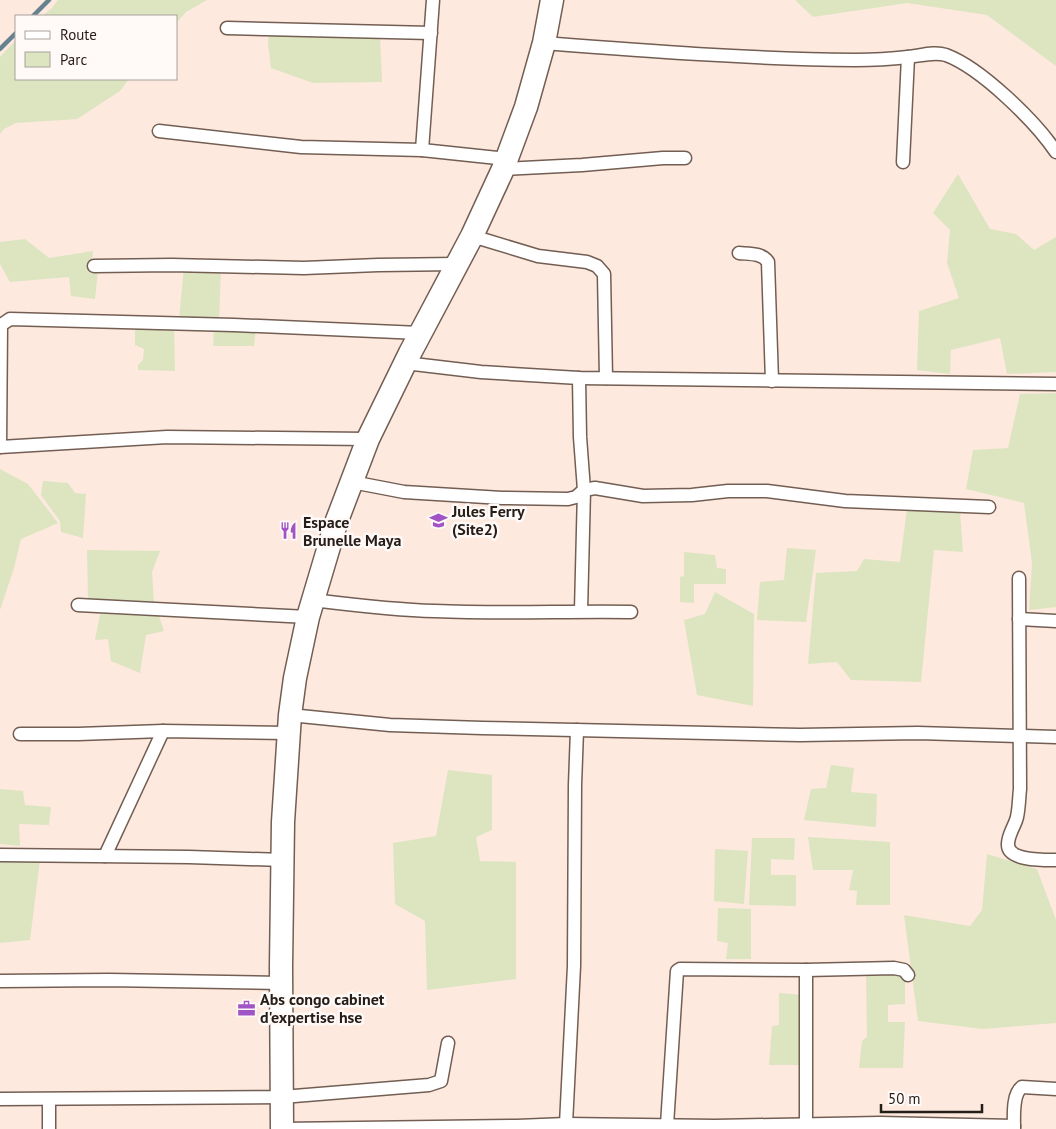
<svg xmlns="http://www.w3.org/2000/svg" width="1056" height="1129" font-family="'PT Sans',sans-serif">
  <rect width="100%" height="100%" fill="#fde9de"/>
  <!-- green -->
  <g fill="#dce5c0">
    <path d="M58 0H207L186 12 176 23V16H42L52 8Z"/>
    <path d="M795 0H1056V66L987 15 907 3 813 17Z"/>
    <path d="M269 33 380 35 382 82 313 83 271 68 268 43Z"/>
    <path d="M16 40V79H129L120 91 77 119 16 123 4 129 0 134V57Z"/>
    <path d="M958 174 990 229 1016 234 1034 250 1056 237V372L1007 374 1000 338 951 350 950 374 917 370 919 311 959 298 947 263 950 230 933 213Z"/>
    <path d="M25 239 49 258 93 251 91 272 98 271 95 299 71 296 69 277 10 282 0 264V242Z"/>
    <path d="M184 267 221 269 219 321 179 320Z"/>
    <path d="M135 325 174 326 175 371 138 370V365L143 360 144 349 135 345Z"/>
    <path d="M214 326 256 328 254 346H213Z"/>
    <path d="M1056 393V607L1029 610 1032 563 1024 503 966 489 973 450 1008 448 1020 394Z"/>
    <path d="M0 469 28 484 58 523 21 539 14 568 0 610Z"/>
    <path d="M43 481 68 483 75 493 86 494 83 538 61 532 60 521 41 495Z"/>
    <path d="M907 509 960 511 963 552 934 550 921 682 851 680 837 662 808 664 816 573 857 571 864 559 900 562Z"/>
    <path d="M787 548 816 550 806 622 757 620 760 582 784 580Z"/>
    <path d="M87 550 160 551 152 572 154 604 88 602Z"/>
    <path d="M684 552 715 555 717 568 726 569V584H694V603L680 602V577L684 576Z"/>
    <path d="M715 592 754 614 753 706 697 695 684 620 705 614Z"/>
    <path d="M100 614 159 616 164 631 146 635 140 673 111 661 108 639 95 640Z"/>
    <path d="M831 765 854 768 851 792 877 794 876 827 804 820 811 789 826 788Z"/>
    <path d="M448 770 492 775V830L476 837 480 861 516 862V979L427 990 425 921 395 904 393 843 436 836Z"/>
    <path d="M0 789 23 791 25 805 51 807 49 825 19 824 20 846 0 844Z"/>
    <path d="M808 837 890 842V905H856L857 891 849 890 853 870H813Z"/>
    <path d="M752 838H795L794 860 771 859V875H796V906L749 905Z"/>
    <path d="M715 849 748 851 744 904 714 901Z"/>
    <path d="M987 854 1037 869 1056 920V1023L983 1029 918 1021 904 915 970 926 982 910Z"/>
    <path d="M0 860H40L30 940 0 943Z"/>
    <path d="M718 908 751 909V959H726L728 943 717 941Z"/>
    <path d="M866 971 905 974V1004L888 1005V1022H905L903 1068H859L862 1041 867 1037Z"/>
    <path d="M779 993 803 995V1065H769L772 1026 779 1025Z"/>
  </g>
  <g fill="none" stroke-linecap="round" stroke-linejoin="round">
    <!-- stream -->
    <g stroke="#65828e" stroke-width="4.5">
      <path d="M33 16 49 0"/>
      <path d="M0 49 16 33"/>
    </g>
    <defs>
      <g id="street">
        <path d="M227 28 431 33"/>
        <path d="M544 43C647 51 751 59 855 60 873 60 891 59 908 57 920 56 934 51 946 55 981 68 1035 121 1056 152"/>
        <path d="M159 131 301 147 422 150 507 159"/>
        <path d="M422 150 433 0"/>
        <path d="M903 162 908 57"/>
        <path d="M503 169 582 165 663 158H685"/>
        <path d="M472 236 538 256 587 262 597 266 604 274 606 378"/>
        <path d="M739 253C750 254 762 253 768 262L772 381"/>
        <path d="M94 266 172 265 304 268 378 265 457 264"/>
        <path d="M405 363 481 372 579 378 1056 384"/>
        <path d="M579 378 580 437 584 490 581 611"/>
        <path d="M0 447 1 325 10 319 234 325 420 333"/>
        <path d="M0 447 167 437 368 439"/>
        <path d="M352 482 404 492 502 498 568 499 576 497 584 490 595 488 643 496 692 495 728 491H767L845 501 989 507"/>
        <path d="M1019 578 1020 789C1019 798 1019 808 1017 817 1015 826 1008 834 1008 844 1007 861 1044 860 1056 860"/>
        <path d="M313 600C354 605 394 610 435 611 500 614 565 611 631 612"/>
        <path d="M78 605 308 617"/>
        <path d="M1019 619 1056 621"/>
        <path d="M290 715 390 725 482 728 800 735 918 733 1056 737"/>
        <path d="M20 734H78L163 731 288 733"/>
        <path d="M0 855 189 857 283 860"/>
        <path d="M105 856 163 731"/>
        <path d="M0 981 109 980 281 983"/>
        <path d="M0 1099 282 1097 429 1085 441 1081 448 1043"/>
        <path d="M49 1100V1129"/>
        <path d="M566 1124 574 966 575 785 577 730"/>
        <path d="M667 1125 677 971 680 969 806 970 894 968 904 970 908 975"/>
        <path d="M282 1129 517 1126 566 1124 715 1126 880 1123 1014 1126"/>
        <path d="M806 1129V970"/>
        <path d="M1014 1129C1014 1117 1012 1094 1022 1087L1056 1089"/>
      </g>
      <path id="highway" d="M282 1129 281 966 283 822 290 715 295 678 308 617 336 523 368 439 410 353 472 236 503 169 526 107 544 43 552 0"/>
    </defs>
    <!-- street casing -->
    <use href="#street" stroke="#735e53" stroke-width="15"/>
    <!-- highway casing -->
    <use href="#highway" stroke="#735e53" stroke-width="25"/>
    <!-- street -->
    <use href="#street" stroke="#fff" stroke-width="12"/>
    <!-- highway -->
    <use href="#highway" stroke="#fff" stroke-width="22"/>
  </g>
  <!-- icons -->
  <defs>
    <symbol id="school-bare" viewBox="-9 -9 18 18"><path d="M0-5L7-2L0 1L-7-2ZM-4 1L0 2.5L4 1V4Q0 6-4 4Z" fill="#a154c5" stroke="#fffaf7" stroke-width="2.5" paint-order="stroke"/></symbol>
    <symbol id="restaurant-bare" viewBox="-9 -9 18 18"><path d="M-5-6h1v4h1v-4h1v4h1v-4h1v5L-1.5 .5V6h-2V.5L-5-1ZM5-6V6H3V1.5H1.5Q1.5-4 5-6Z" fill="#a154c5" stroke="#fffaf7" stroke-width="2.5" paint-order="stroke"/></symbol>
    <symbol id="office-bare" viewBox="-9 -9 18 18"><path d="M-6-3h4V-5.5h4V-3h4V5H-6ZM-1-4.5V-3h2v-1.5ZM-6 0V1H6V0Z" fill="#a154c5" stroke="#fffaf7" stroke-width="2.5" paint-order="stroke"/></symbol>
  </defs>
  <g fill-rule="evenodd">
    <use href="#school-bare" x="426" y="508" width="25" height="25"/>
    <use href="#restaurant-bare" x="276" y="518" width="25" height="25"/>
    <use href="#office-bare" x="234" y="996" width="25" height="25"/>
  </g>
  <g text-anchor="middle" stroke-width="5" stroke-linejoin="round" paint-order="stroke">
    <!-- poi labels -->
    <g font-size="16" font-weight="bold" fill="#251d18" stroke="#fffaf7" text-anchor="start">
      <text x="452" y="517">Jules Ferry<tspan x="452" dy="18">(Site2)</tspan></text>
      <text x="303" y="528">Espace<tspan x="303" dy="18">Brunelle Maya</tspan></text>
      <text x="260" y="1005">Abs congo cabinet<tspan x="260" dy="18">d'expertise hse</tspan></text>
    </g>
  </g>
  <!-- legend -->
  <rect x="15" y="15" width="162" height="65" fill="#fffaf7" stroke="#a8a29e"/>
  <rect x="25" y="31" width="25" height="8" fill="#ffffff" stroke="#a8a29e"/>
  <text x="60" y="40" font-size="15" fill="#251d18">Route</text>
  <rect x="25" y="52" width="25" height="15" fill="#dce5c0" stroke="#a8a29e"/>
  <text x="60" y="65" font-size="15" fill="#251d18">Parc</text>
  <!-- scale -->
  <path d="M881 1104v8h101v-8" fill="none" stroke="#251d18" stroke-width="2.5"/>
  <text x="888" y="1104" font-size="15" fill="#251d18" stroke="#fffaf7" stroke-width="4" paint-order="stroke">50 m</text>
</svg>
